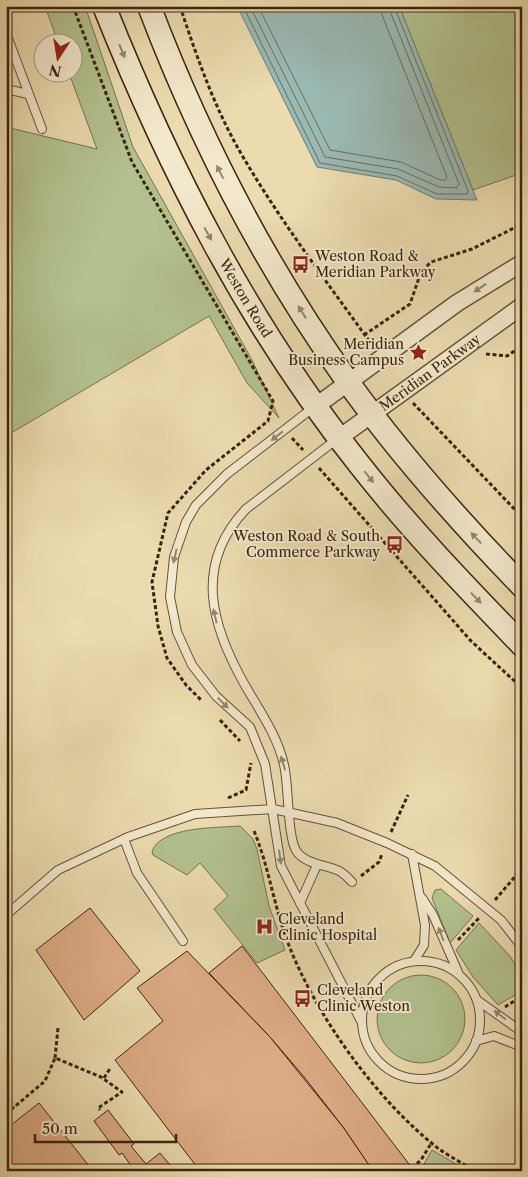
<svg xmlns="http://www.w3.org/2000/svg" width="528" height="1177" font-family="'Libre Caslon Text',serif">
  <rect width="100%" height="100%" fill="#ebdbaf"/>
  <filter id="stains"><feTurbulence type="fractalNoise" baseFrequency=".004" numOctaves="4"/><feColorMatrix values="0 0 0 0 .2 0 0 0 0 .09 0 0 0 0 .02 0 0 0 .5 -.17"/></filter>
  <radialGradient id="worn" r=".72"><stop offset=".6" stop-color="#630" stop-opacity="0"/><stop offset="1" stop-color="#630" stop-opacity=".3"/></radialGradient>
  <!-- green -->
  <g fill="#b2c18f" stroke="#76724f">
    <path d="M45 6H85L133 147 252 360 279 418 247 383 209 316 6 436V127L97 149 69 73 72 72V42H58Z"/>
    <path d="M399 6H522V173L473 190Z"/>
    <path d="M240 826 253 839 257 849 269 906 285 950 257 963 214 909 228 896 200 863 187 875 153 855 152 851C162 826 217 828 240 826Z"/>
    <path d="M441 889 473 916 450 943 432 898 435 890Z"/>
    <path d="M479 923 510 956 522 976V991L498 1005 473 977 456 950Z"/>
    <circle cx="421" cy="1019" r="44"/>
    <path d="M432 1150 468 1171H429L424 1164Z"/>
  </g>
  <!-- water -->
  <path fill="#9ab9b3" stroke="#747d71" d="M237 6H399L477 200 436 199 396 180 317 167Z"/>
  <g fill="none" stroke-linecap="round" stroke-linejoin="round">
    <!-- shore -->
    <g stroke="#6a6e61" stroke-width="1">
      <path d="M243 6 320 163 397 176 437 194H467L468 191 394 6"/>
      <path d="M250 6 325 157 398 169 439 187 457 188 459 184 388 6"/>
      <path d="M258 6 330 150 401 162 440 180H446L447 177 382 15 381 6"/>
    </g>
  </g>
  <!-- building -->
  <g fill="#ddab84" stroke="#3a240f">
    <path d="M90 908 140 971 84 1020 36 950Z"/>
    <path d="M242 946 412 1168 415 1171H373L343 1127 305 1078 270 1037 209 973Z"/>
    <path d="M187 951 270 1037 343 1127 373 1171H200L115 1060 163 1021 137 988Z"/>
    <path d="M39 1103 93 1171H6V1129Z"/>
    <path d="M108 1110 134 1144 131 1146 146 1164 160 1153 175 1171H135L122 1153 119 1155 94 1121Z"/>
  </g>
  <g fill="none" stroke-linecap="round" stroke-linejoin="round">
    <defs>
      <g id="lane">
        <path d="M6 33 42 129"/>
        <path d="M6 89 28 94"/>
        <path d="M314 407 227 474 196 505 186 522 174 557 170 597 177 632 192 665 216 696 250 727 265 764 281 866 361 1021"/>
        <path d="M337 439 246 509C193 565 211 626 246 687 260 711 278 737 284 765 289 784 287 839 297 852 306 864 325 865 337 870 343 872 348 878 352 882"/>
        <path d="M124 839 137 873 183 941"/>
        <path d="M412 854 425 925 424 945 414 961"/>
        <path d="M422 898 433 915 458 972"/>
        <path d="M300 903 317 865"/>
        <path d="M6 915 58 870 128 837 195 814 273 809 337 823 387 843 435 866 501 920 522 947"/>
        <circle cx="421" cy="1020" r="59"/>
        <path d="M477 1000 522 1032"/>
        <path d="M476 1041 494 1036 522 1047"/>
      </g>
      <g id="street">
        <path d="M316 406 457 303 522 263"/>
        <path id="s1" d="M339 438 522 306"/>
      </g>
      <g id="secondary">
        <path id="s2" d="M104 6C169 169 249 326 359 464 409 528 465 586 522 645"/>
        <path d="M149 6C200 140 265 266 348 382 400 455 460 522 522 586"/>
      </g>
    </defs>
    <!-- lane casing -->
    <use href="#lane" stroke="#665237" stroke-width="10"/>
    <!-- street casing -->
    <use href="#street" stroke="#665237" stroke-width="19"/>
    <!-- secondary casing -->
    <use href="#secondary" stroke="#3a240f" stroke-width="25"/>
    <!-- path -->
    <g stroke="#3a240f" stroke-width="3" stroke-dasharray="4 2.5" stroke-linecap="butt">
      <path d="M73 6 132 162 273 401 268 421 206 470 168 513 152 582 158 626 167 658 186 685 202 701"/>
      <path d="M180 6C196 55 214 106 239 150 278 218 327 282 372 345"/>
      <path d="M364 335 410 304 421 272 431 262 472 249 522 224"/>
      <path d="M486 354 507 356 522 346"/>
      <path d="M413 403 522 517"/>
      <path d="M292 438 303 450"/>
      <path d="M319 468 471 641 522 688"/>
      <path d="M220 720 240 741"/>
      <path d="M228 798 246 790 251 763"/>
      <path d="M254 831C269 867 274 907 288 943 316 1016 377 1101 439 1149 450 1157 463 1163 474 1171"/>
      <path d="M391 832 408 795"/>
      <path d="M361 876 379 862 382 854"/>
      <path d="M495 900 519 872"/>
      <path d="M458 940 480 917"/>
      <path d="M505 1007 522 996"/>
      <path d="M55 1058 58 1028"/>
      <path d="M104 1078 111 1067"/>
      <path d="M6 1096 14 1107"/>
      <path d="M6 1114 45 1081 55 1058 101 1077 122 1092 98 1108 100 1110"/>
      <path d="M412 1168 421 1160 432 1142"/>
    </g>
    <!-- lane -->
    <use href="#lane" stroke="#f2e8cb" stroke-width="8"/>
    <!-- street -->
    <use href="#street" stroke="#f2e8cb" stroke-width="16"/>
    <!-- secondary -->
    <use href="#secondary" stroke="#f2e8cb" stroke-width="22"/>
  </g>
  <!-- one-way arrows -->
  <defs><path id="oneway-solid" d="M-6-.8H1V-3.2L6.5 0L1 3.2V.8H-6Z" transform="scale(1.25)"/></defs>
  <g fill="#96866d">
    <use href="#oneway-solid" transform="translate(122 51) rotate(68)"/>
    <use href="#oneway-solid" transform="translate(220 172) rotate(-117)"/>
    <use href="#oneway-solid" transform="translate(208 234) rotate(61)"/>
    <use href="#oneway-solid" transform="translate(480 288) rotate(146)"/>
    <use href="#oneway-solid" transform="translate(302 312) rotate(-122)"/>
    <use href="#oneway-solid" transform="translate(277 436) rotate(142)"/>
    <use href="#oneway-solid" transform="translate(369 477) rotate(51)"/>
    <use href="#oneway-solid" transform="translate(476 538) rotate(-133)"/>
    <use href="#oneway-solid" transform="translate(175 556) rotate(103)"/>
    <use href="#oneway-solid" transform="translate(476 598) rotate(46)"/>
    <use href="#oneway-solid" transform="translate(215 616) rotate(-103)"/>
    <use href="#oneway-solid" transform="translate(223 703) rotate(45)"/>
    <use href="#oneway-solid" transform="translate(283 763) rotate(-107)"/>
    <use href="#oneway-solid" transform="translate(280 857) rotate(82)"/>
    <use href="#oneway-solid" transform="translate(441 934) rotate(-111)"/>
    <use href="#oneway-solid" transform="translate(500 1015) rotate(-143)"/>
  </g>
  <!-- icons -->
  <defs>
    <symbol id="bus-bare" viewBox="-9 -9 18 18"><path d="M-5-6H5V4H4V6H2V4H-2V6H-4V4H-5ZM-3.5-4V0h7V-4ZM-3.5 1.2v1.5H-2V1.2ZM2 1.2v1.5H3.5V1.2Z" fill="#8f2418" stroke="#f2e8cb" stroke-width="2.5" paint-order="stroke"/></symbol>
    <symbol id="sight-bare" viewBox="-9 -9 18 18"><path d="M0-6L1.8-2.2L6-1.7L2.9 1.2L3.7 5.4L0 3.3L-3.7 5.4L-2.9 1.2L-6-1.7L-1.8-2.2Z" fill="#8f2418" stroke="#f2e8cb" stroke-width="2.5" paint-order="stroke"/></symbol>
    <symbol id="hospital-bare" viewBox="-9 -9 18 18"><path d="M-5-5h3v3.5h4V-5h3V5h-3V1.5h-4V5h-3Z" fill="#8f2418" stroke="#f2e8cb" stroke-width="2.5" paint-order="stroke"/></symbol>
  </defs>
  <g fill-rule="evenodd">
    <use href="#bus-bare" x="288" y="252" width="25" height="25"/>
    <use href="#sight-bare" x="406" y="340" width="25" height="25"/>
    <use href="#bus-bare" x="382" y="532" width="25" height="25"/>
    <use href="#hospital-bare" x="252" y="914" width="25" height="25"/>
    <use href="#bus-bare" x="290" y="986" width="25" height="25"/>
  </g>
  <g text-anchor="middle" stroke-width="4" stroke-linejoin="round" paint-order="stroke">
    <!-- poi labels -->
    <g font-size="14" fill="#3a240f" stroke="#f2e8cb" text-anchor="start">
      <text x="315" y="261">Weston Road &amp;<tspan x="315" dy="16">Meridian Parkway</tspan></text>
      <text x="404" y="349" text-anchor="end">Meridian<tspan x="404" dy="16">Business Campus</tspan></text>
      <text x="380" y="541" text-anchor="end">Weston Road &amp; South<tspan x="380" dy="16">Commerce Parkway</tspan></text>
      <text x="278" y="924">Cleveland<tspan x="278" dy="16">Clinic Hospital</tspan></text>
      <text x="317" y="995">Cleveland<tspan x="317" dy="16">Clinic Weston</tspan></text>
    </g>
    <!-- street labels -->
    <g font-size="14" fill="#3a240f" stroke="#f2e8cb">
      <text dy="5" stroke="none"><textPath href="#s2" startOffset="325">Weston Road</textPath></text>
      <text dy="5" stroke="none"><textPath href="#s1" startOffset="112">Meridian Parkway</textPath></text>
    </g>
  </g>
  <!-- margin -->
  <rect width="528" height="1177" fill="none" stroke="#ebdbaf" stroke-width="25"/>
  <rect x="8" y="8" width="513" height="1162" fill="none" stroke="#3a240f" stroke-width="2.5"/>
  <rect x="12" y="12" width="503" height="1152" fill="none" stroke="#3a240f"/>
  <!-- north arrow -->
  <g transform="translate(58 58) rotate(192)"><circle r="24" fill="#f2e8cb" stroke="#a89a80"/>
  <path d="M0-4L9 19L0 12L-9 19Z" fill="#8f2418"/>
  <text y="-8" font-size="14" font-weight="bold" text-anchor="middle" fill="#3a240f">N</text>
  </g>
  <!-- scale -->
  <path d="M35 1134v8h141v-8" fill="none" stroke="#3a240f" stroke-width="2.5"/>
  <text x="42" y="1134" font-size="15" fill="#3a240f" stroke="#f2e8cb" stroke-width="4" paint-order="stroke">50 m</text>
  <rect width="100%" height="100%" filter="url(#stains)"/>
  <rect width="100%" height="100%" fill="url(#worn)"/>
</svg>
